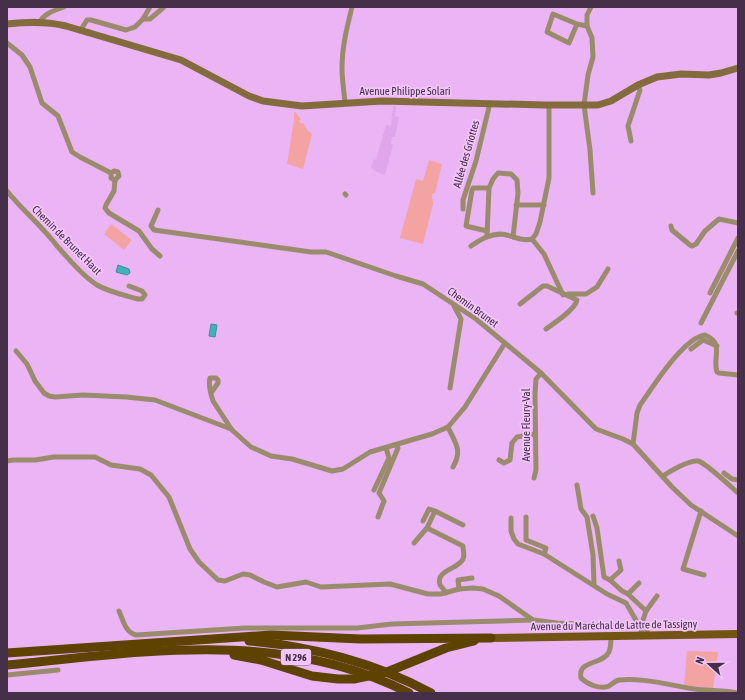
<svg xmlns="http://www.w3.org/2000/svg" width="745" height="700" font-family="'Asap Condensed',sans-serif">
  <rect width="100%" height="100%" fill="#ebb4f5"/>
  <!-- built -->
  <path fill="#e0a6eb" d="M393 106H396L395 116 399 117 395 137H392L391 144 393 145 385 175 375 171 371 167 374 159 376 160 386 125 391 126Z"/>
  <!-- green -->
  <g fill="#f3a3a1">
    <path d="M294 112H295L301 119 299 121 301 124 303 123 308 131 312 134 303 169 287 164 294 120Z"/>
    <path d="M429 160 442 164 435 193H433L432 196 433 204 423 244 400 238 416 179 423 181Z"/>
    <path d="M111 224 132 240 124 250 104 234Z"/>
    <path d="M687 651 718 652 713 688 684 685Z"/>
  </g>
  <!-- water -->
  <g fill="#3fb3bb" stroke="#418b99">
    <path d="M118 265 129 269 130 273 127 275 116 272Z"/>
    <path d="M211 324 217 325 215 337 209 336Z"/>
  </g>
  <g fill="none" stroke-linecap="round" stroke-linejoin="round">
    <!-- street -->
    <g stroke="#9b8b6d" stroke-width="5">
      <path d="M591 7 587 15V26L592 38 593 57 588 75 584 105 590 150 593 193"/>
      <path d="M143 19 150 7"/>
      <path d="M40 22C44 13 56 10 64 7"/>
      <path d="M577 24 569 43 547 32 553 14 577 24 587 26"/>
      <path d="M80 31 87 20H91L126 30 135 27 143 19H150L164 7"/>
      <path d="M7 43 22 55 30 67 42 103 58 116 72 152 80 157 111 173 114 171 118 172 119 176 115 180 111 178V173"/>
      <path d="M345 103C344 91 342 80 342 68 342 47 347 27 352 7"/>
      <path d="M631 141 628 126 640 90 638 85"/>
      <path d="M115 180 114 191 106 205 105 208 109 213 139 231 152 249 160 256"/>
      <path d="M7 191C22 210 42 226 57 246 69 259 81 275 97 285 109 292 124 295 138 299H142L145 295 142 291 129 286"/>
      <path d="M345 194 346 195"/>
      <path d="M516 205H544"/>
      <path d="M463 209V200L476 161 490 103"/>
      <path d="M158 210 151 226 154 230 311 252H326L396 276 423 284 476 319 541 373 596 429 623 439 633 444 672 487 691 505 738 536"/>
      <path d="M671 226 672 230 690 245 692 246 696 244 705 231 719 219 738 223"/>
      <path d="M487 231 466 226 472 190 473 188H489"/>
      <path d="M487 236 489 188 493 179 498 173 511 174 517 180 518 193 513 237"/>
      <path d="M532 239 536 234 540 222 549 178V105"/>
      <path d="M471 246C480 240 489 234 501 234 512 235 521 242 532 239L544 254 563 295"/>
      <path d="M710 293 738 238"/>
      <path d="M568 294H586L597 287 608 269"/>
      <path d="M520 304 543 286H547L577 300C575 310 554 323 546 329"/>
      <path d="M737 313H738"/>
      <path d="M701 323 738 251"/>
      <path d="M691 349 703 340 717 346"/>
      <path d="M16 351 27 364 35 381 44 393 49 396 55 397 83 395 126 397 155 400 231 429"/>
      <path d="M450 388 461 319 454 306"/>
      <path d="M211 393 218 383V380L216 378H210C208 385 211 395 213 401L232 430 251 447 271 456 292 459 332 471 343 469 370 452 432 434 448 427 465 407 505 343"/>
      <path d="M448 427C455 443 463 450 453 467"/>
      <path d="M633 444 637 413 640 405C653 387 683 338 705 335 725 344 712 356 717 372L719 373 738 375"/>
      <path d="M499 460 504 463 510 460 512 443 517 437 535 434"/>
      <path d="M7 461 14 460H35L54 457H95L111 465 140 469 151 475 169 497 190 549 199 562 218 580 225 581 243 574 250 575 264 582 277 587 306 582 321 587 390 584 428 594H441L459 589 473 588 483 589 499 596 533 620 557 623 620 626 633 625 637 622 642 623 646 611 657 596"/>
      <path d="M724 473 732 479 738 480"/>
      <path d="M663 476C670 471 689 460 698 461 706 463 730 486 738 493"/>
      <path d="M534 478 536 470 535 393 536 379 541 373"/>
      <path d="M577 485 581 509 587 517 593 555 594 585"/>
      <path d="M374 490 389 458 386 448"/>
      <path d="M701 511 683 569 704 575"/>
      <path d="M593 516 597 528 604 577 610 580"/>
      <path d="M378 517 384 501 379 493 398 448 396 445"/>
      <path d="M526 517V540L546 548 544 554"/>
      <path d="M511 518V531L514 539 518 544 544 554 607 594 626 603 637 622"/>
      <path d="M423 521 429 509 435 511"/>
      <path d="M427 528 435 511 463 525"/>
      <path d="M414 543 427 528 463 546C463 551 465 555 463 559 459 569 435 570 440 585 441 587 445 590 446 593"/>
      <path d="M619 561 621 570 610 580 622 591 628 594"/>
      <path d="M639 583 628 594 646 611"/>
      <path d="M459 589 458 580 472 578"/>
      <path d="M119 611C123 620 125 632 136 635L245 628H357L392 624 533 620"/>
      <path d="M641 635 642 623 646 626 648 635"/>
      <path d="M611 636C611 641 611 647 609 652 603 665 577 660 581 678 587 684 600 690 609 686 612 684 615 681 619 680 640 677 674 686 695 689 710 691 724 690 738 693"/>
      <path d="M7 675 58 670"/>
    </g>
    <!-- secondary -->
    <path stroke="#836b3e" stroke-width="7" d="M7 24C27 22 46 21 66 26L181 60 249 96 263 101 302 106 382 101 544 105H598L611 101 638 85 657 77 681 74 709 75 721 73 738 68"/>
    <!-- primary -->
    <path stroke="#725414" stroke-width="8" d="M491 638 738 634"/>
    <!-- highway -->
    <g stroke="#5e4201" stroke-width="9">
      <path d="M249 641C311 646 376 663 431 693"/>
      <path d="M7 653 271 635 361 639 491 638"/>
      <path d="M234 655 261 660 312 676 338 679H354L387 672 446 648 474 641"/>
      <path d="M7 665C143 652 282 628 409 693"/>
    </g>
  </g>
  <g text-anchor="middle" stroke-width="3.5" stroke-linejoin="round" paint-order="stroke">
    <!-- shield labels -->
    <rect fill="#f2c6fa" stroke="#7a5c7e" stroke-width="1" x="281" y="649" width="30" height="16" rx="3"/>
    <g font-size="10" font-weight="bold" fill="#462f49">
      <text x="296" y="661">N 296</text>
    </g>
    <!-- street labels -->
    <g font-size="11" fill="#462f49" stroke="#f2c6fa">
      <text x="405" y="95">Avenue Philippe Solari</text>
      <text transform="translate(466 154) rotate(-74)" y="4">Allée des Griottes</text>
      <text transform="translate(67 240) rotate(45)" y="4">Chemin de Brunet Haut</text>
      <text transform="translate(473 307) rotate(36)" y="4">Chemin Brunet</text>
      <text transform="translate(526 425) rotate(-90)" y="4">Avenue Fleury-Val</text>
      <text transform="translate(614 625) rotate(-1)" y="4">Avenue du Maréchal de Lattre de Tassigny</text>
    </g>
  </g>
  <!-- border -->
  <rect width="745" height="700" fill="none" stroke="#462f49" stroke-width="16"/>
  <!-- north arrow -->
  <g transform="translate(709 664) rotate(291)" stroke="#f2c6fa" stroke-width="3" paint-order="stroke">
  <path d="M0-3L7 15L0 10L-7 15Z" fill="#462f49"/>
  <text y="-6" font-size="11" font-weight="bold" text-anchor="middle" fill="#462f49">N</text>
  </g>
</svg>
